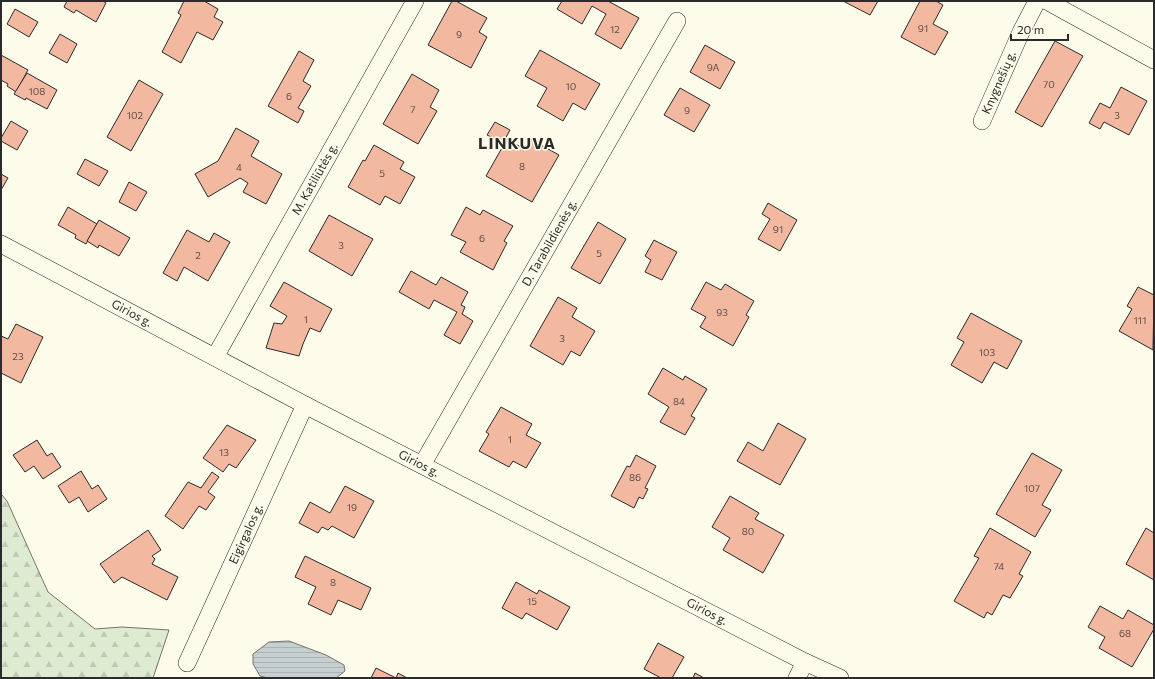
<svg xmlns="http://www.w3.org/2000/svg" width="1155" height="679" font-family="Commissioner,sans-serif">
  <defs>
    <pattern id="forest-firs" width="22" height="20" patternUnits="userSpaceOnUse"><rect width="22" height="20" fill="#deebd1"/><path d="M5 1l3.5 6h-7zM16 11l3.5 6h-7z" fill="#bfcab4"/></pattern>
    <pattern id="water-rules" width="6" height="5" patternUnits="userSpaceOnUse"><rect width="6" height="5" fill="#c7d0d0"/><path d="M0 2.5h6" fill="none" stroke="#abb3b3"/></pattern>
  </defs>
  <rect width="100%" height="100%" fill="#fdfbea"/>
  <!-- forest -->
  <path fill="url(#forest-firs)" stroke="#74746e" d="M1 494 7 501 48 592 95 629 122 627 169 630 153 678H1Z"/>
  <!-- water -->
  <path fill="url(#water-rules)" stroke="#74746e" d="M289 641 326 655 344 665 345 671 336 678H268L260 676 253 664V654L269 642Z"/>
  <!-- building -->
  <g fill="#f2b8a0" stroke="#2b2b2b">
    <path d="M67 1H103L106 3 96 22 76 10 74 13 64 7Z"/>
    <path d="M184 1H204L218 9 214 17 223 22 213 40 197 32 181 63 162 52 181 15 178 13Z"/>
    <path d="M452 1H456L487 18 479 32 487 37 471 68 428 45Z"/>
    <path d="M562 1H608L639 18 621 49 595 34 606 14 592 6 582 24 557 9Z"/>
    <path d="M843 1H878L870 15Z"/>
    <path d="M920 1H936L943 5 933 24 948 32 935 55 901 37Z"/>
    <path d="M15 9 38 22 29 37 7 24Z"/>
    <path d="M60 34 77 44 67 63 49 53Z"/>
    <path d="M1055 41 1083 56 1042 127 1015 112Z"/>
    <path d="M705 45 735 62 720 89 690 72Z"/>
    <path d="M540 50 600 84 585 110 573 103 563 121 537 106 547 88 525 76Z"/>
    <path d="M299 51 314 60 303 81 311 86 298 108 304 111 298 123 268 106Z"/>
    <path d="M1 55 28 70 16 92 7 86 8 84 1 80Z"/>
    <path d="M27 73 57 90 47 109 26 98 25 100 14 94Z"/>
    <path d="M412 74 439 90 430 107 437 111 418 144 383 124Z"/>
    <path d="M139 80 163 94 131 151 107 137Z"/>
    <path d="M1121 87 1147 101 1129 135 1104 122 1100 129 1089 123 1100 103 1110 108Z"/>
    <path d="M680 88 710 105 694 132 664 115Z"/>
    <path d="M11 121 28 131 17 150 1 141V138Z"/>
    <path d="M495 122 510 130 503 143 487 135Z"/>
    <path d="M236 128 259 141 251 156 282 174 266 204 243 192 248 183 240 178 208 197 195 174 218 161Z"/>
    <path d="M507 139 524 149 530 139 559 155 532 202 486 176Z"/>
    <path d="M374 145 404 162 400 169 415 177 400 204 385 196 380 205 348 187 363 160 365 161Z"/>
    <path d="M85 159 108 171 99 186 77 174Z"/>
    <path d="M1 174 8 178 1 190Z"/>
    <path d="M129 182 147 192 136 211 119 202Z"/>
    <path d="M768 203 797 220 780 251 758 239 770 219 762 214Z"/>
    <path d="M68 207 97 224 86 244 75 238 76 235 58 225Z"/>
    <path d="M466 207 480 215 483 210 513 226 504 241 507 243 493 270 460 252 466 242 451 235Z"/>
    <path d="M329 215 373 239 352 276 309 251Z"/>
    <path d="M99 220 130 238 119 256 99 245 98 248 87 241Z"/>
    <path d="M598 222 626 239 600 284 571 268Z"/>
    <path d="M187 230 209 242 214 233 230 242 208 281 184 267 177 281 163 273Z"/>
    <path d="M654 240 677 252 662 280 645 272 651 260 645 256Z"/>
    <path d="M411 271 436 285 441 277 468 292 461 305 465 307 462 314 473 321 460 344 444 335 457 312 434 300 429 309 399 292Z"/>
    <path d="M284 282 332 309 320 332 310 328 303 344 299 356 266 348 274 323 282 324 287 316 270 306Z"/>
    <path d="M706 282 721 290 725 284 754 301 746 315 749 317 733 346 700 327 706 317 691 309Z"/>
    <path d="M1138 287 1154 295 1153 350 1119 331 1132 309 1127 306Z"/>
    <path d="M558 297 577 308 572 317 595 331 580 356 571 351 563 365 530 346Z"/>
    <path d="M971 313 1022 341 1007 369 994 362 982 383 951 365 964 342 957 338Z"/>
    <path d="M16 324 43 337 21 383 1 373V336L8 339Z"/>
    <path d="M663 368 683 380 685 376 707 389 691 416 695 418 685 435 660 422 669 407 648 394Z"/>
    <path d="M501 407 532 424 526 435 541 443 526 468 513 461 509 467 479 451 489 434 486 432Z"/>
    <path d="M778 423 806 439 780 485 737 461 748 442 763 451Z"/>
    <path d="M227 425 256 440 236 468 229 464 223 472 203 458Z"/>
    <path d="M37 440 47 456 52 453 61 467 43 479 34 466 25 472 13 455Z"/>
    <path d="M1032 453 1062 470 1042 505 1051 510 1035 537 996 514Z"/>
    <path d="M636 455 656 466 645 488 648 489 643 499 639 497 634 508 611 496 627 466 630 467Z"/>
    <path d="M81 471 92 489 98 485 107 499 88 512 79 497 69 503 58 486Z"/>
    <path d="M212 472 219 477 208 492 215 497 206 510 199 506 183 529 165 516 188 482 201 488Z"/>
    <path d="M345 486 374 501 354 538 332 526 328 530 322 527 318 533 299 523 310 502 330 513Z"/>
    <path d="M730 496 759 513 755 519 784 535 763 573 723 550 730 538 712 527Z"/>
    <path d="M990 528 1031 552 1019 574 1023 576 1010 598 1003 595 992 615 987 612 984 618 954 601 979 558 974 556Z"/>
    <path d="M1146 528 1154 533V580L1126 564Z"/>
    <path d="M148 530 161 550 152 556 155 559 152 564 178 577 167 600 122 577 114 583 100 564Z"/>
    <path d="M305 556 371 588 361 610 338 600 331 615 308 604 316 587 295 577Z"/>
    <path d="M516 582 537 594 539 590 570 607 557 630 526 613 522 619 502 608Z"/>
    <path d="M1100 606 1123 619 1128 610 1154 625V629L1132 667 1099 648 1105 637 1088 627Z"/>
    <path d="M658 643 684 657 672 678H661L644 669Z"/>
    <path d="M376 668 396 678 398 673 407 678H371Z"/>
    <path d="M695 673 704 678H693Z"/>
  </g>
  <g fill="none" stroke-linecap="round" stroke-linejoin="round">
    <defs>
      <g id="minor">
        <path d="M1047 1 1154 60"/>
        <path id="s1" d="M982 121 1021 32 1037 1"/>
        <path id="s2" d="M1 244 305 405 805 662 840 678"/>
        <path id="s3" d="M215 357 415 1"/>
        <path id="s4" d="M422 465 677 21"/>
        <path id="s5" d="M187 663 305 405"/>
        <path d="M797 678 805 662"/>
      </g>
    </defs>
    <!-- minor casing -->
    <use href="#minor" stroke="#2b2b2b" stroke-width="18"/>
    <!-- minor -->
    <use href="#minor" stroke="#fdfbea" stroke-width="17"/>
  </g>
  <g text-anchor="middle" stroke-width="3" stroke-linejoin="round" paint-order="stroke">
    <!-- number labels -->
    <g font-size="10" fill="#5d4e48">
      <text x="923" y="32">91</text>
      <text x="615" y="33">12</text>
      <text x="459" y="38">9</text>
      <text x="713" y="71">9A</text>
      <text x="1049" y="88">70</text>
      <text x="571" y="90">10</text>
      <text x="37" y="95">108</text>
      <text x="289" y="100">6</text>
      <text x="413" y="113">7</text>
      <text x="687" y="114">9</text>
      <text x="135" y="119">102</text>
      <text x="1117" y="119">3</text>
      <text x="522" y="170">8</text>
      <text x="239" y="171">4</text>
      <text x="382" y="177">5</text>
      <text x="778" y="233">91</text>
      <text x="482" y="242">6</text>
      <text x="341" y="249">3</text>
      <text x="599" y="257">5</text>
      <text x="198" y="259">2</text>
      <text x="722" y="316">93</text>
      <text x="306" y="323">1</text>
      <text x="1140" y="324">111</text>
      <text x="562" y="342">3</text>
      <text x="987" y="356">103</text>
      <text x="18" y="360">23</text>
      <text x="679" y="405">84</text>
      <text x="510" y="443">1</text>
      <text x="224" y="456">13</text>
      <text x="635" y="481">86</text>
      <text x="1032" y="492">107</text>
      <text x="352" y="511">19</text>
      <text x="748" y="535">80</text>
      <text x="999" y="570">74</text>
      <text x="333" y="586">8</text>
      <text x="532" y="605">15</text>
      <text x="1125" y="637">68</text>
    </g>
    <!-- street labels -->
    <g font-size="12" fill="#2b2b2b" stroke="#fdfbea">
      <text dy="4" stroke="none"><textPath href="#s1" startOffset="42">Knygnešių g.</textPath></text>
      <text dy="4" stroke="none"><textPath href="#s3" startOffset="204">M. Katiliūtės g.</textPath></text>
      <text dy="4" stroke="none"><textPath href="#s4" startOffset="256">D. Tarabildienės g.</textPath></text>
      <text dy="4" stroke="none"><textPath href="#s2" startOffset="148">Girios g.</textPath></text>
      <text dy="4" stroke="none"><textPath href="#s2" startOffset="472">Girios g.</textPath></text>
      <text dy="4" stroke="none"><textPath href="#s5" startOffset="142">Eigirgalos g.</textPath></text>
      <text dy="4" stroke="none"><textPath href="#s2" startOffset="796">Girios g.</textPath></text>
    </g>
    <!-- district labels -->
    <g font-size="16" font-weight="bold" letter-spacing="1" fill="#2b2b2b" stroke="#fdfbea">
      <text x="517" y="149">LINKUVA</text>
    </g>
  </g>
  <!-- border -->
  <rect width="1155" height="679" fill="none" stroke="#2b2b2b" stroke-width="4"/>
  <!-- scale -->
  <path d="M1011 34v6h57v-6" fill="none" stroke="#2b2b2b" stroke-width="2"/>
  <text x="1017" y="34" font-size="12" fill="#2b2b2b" stroke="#fdfbea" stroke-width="3" paint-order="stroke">20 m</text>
</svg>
